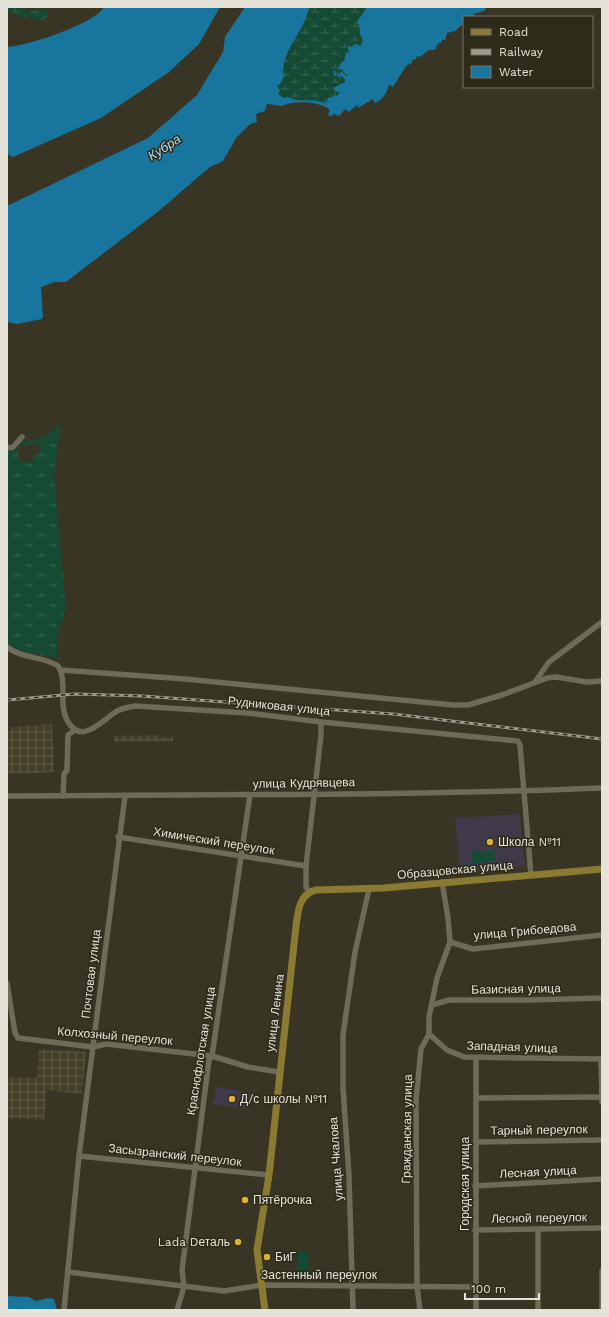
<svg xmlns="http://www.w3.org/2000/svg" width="609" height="1317" font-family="'Work Sans',sans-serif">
  <defs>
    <pattern id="industrial-grid" width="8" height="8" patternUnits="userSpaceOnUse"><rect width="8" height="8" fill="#443f27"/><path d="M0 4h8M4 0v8" fill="none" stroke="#5f5b46"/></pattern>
    <pattern id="grass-tufts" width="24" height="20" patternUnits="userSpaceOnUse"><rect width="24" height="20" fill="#154b35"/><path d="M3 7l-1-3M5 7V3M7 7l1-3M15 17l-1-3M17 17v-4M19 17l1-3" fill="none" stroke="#376552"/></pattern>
    <pattern id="wetland-marsh" width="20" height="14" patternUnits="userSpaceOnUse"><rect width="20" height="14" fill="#154b35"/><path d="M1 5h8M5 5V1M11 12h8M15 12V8" fill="none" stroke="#376552"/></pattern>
  </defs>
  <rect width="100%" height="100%" fill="#383524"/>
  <!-- commercial -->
  <g fill="#3f394a">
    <path d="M520 814 525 866 460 872 455 818Z"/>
    <path d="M216 1087 252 1093 249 1110 213 1104Z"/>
  </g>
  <!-- industrial -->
  <g fill="url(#industrial-grid)">
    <path d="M52 724 54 772 7 774V732L11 731V727Z"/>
    <path d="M158 735V737H173V741L114 742V736Z"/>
    <path d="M39 1049 86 1052 82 1094 46 1090 44 1120 7 1118 8 1077 37 1078Z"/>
  </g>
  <!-- grass -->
  <path fill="url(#grass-tufts)" d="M61 424 54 475 66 608 57 635V657L55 658 17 650 7 642V449L18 450 19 462H33V455L39 454V444L18 445 21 442 42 438Z"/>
  <!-- wetland -->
  <g fill="url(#wetland-marsh)">
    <path d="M7 7H22L27 12C35 10 40 8 48 11V17L39 21 33 17H21L11 11 7 12Z"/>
    <path d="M310 7H367L357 24H359V31L364 42 362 41 361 46 351 47 349 46 350 53 346 52C343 58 342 64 339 70L341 69 349 75 346 76 341 71V75H339L338 72 335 74 333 71 336 76 338 75 340 78 345 77V83L333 88 340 92 339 95 328 99 326 103 284 98 278 94 280 91 277 86 280 84 284 76 283 75C283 55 294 41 303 25 306 19 307 13 310 7Z"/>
  </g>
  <!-- pitch -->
  <g fill="#154b35">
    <path d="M494 850 495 861 472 864 471 852Z"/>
    <path d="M298 1251 309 1252 308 1271H297Z"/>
  </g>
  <!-- water -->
  <g fill="#17759e">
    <path d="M104 7H220L199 44 169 72 101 118 13 157 7 154V47C27 46 95 24 104 7Z"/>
    <path d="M245 7H310C307 13 306 19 303 25 294 41 283 55 283 75H285L280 84 277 86 280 90 278 94 284 98C291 96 290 99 296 100 306 101 315 99 326 103L328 98 338 95 340 92H336L333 88 345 82V78L344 79 342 76 339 78 338 75 334 76 333 71 335 70 336 74 338 72 339 75 341 71 346 76 348 75 343 72V70L338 69 341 63 344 61 346 52 350 53 348 49 349 45 351 47 355 44 361 46 362 40 364 42 360 34 359 24 356 23 367 7H487L484 11 473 14 475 17H464V23L455 31 447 33 445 40H442L441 43H438L435 50H429L420 57 417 56 416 59 412 60V63L406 66 393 87 391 85 388 86C389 91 381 101 375 103L373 99 358 108 357 105 349 112 345 109 339 116 334 114 330 117 328 114 330 110C320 101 293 100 282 106L267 104 265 111 256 114 257 122 250 124 236 138 223 161 210 167 160 210 66 282H55L41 287 43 316 42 319 17 324 7 322V206L148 138 197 95 223 52 225 37Z"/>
    <path d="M7 1296 29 1297 36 1301 48 1298 54 1299 57 1310H7Z"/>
  </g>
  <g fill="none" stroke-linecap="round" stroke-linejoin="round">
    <!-- minor -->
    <g stroke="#6e6b58" stroke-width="5.5">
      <path d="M7 448 13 447 22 437"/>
      <path d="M7 647C22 659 43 656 58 666 68 681 58 703 67 720 81 747 102 720 117 711 123 708 129 707 135 706L248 713 321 722 518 741 520 745 531 875"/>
      <path d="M61 670 185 679 453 705H468L502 695 547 678 556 677 587 682 602 681"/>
      <path d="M535 682 549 662 602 622"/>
      <path d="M7 796C205 794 404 796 602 788"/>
      <path d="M63 796 64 774 67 770 68 735 75 730"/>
      <path d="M118 837 306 866"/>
      <path d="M309 891 306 887V866L321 735V722"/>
      <path d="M450 942 473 949 602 935"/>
      <path d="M7 983 15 1033 18 1038 93 1047 106 1044 212 1056 248 1067 279 1072"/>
      <path d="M432 1005 449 1000H530L602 998"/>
      <path d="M429 1034 447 1050 464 1057 602 1059"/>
      <path d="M601 1059 602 1102"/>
      <path d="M476 1098 602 1097"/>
      <path d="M476 1142 602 1140"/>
      <path d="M79 1156 269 1175"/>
      <path d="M475 1186 602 1179"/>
      <path d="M475 1230 602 1228"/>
      <path d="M538 1230V1310"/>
      <path d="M68 1272 224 1291 262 1285 475 1287"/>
      <path d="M64 1310 79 1156 125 796"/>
      <path d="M177 1310 184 1287 182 1270 209 1060 212 1056 250 795"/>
      <path d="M353 1310 349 1176 343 1087V1035L355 952 369 889"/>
      <path d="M420 1310 417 1286 416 1101 421 1049 429 1034V1017L437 978 450 942 448 918 442 882"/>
      <path d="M476 1310V1058"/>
      <path d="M602 1310V1271"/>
    </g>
    <!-- major -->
    <path stroke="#8b7b32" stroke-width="7" d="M265 1310 257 1250 269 1175 296 926C298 911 299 894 316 890L384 888 602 869"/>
    <defs>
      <path id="rail" d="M7 700 75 694 142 696 393 714 602 739"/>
    </defs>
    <!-- rail casing -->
    <use href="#rail" stroke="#9e9c8f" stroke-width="3"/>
    <!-- rail -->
    <use href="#rail" stroke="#2e2b1a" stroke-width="1.5" stroke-dasharray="4.5" stroke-linecap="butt"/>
  </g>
  <!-- markers -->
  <g fill="#ddb133" stroke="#2e2b1a" stroke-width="1.5">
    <circle cx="490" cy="842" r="4"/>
    <circle cx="232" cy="1099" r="4"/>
    <circle cx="245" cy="1200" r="4"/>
    <circle cx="238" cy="1242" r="4"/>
    <circle cx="267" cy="1257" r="4"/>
  </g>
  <g text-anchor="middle" stroke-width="3" stroke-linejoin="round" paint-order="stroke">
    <!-- street labels -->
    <g font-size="12" fill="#e5e3d8" stroke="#2e2b1a">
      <text transform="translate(279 706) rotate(6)" y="4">Рудниковая улица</text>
      <text transform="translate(304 783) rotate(-1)" y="4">улица Кудрявцева</text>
      <text transform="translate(214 841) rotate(9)" y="4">Химический переулок</text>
      <text transform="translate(455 870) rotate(-5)" y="4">Образцовская улица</text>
      <text transform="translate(525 931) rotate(-5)" y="4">улица Грибоедова</text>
      <text transform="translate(91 974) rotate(-83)" y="4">Почтовая улица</text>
      <text transform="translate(516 989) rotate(-1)" y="4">Базисная улица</text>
      <text transform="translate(275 1013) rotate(-83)" y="4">улица Ленина</text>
      <text transform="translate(115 1036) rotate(5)" y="4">Колхозный переулок</text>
      <text transform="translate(512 1047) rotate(2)" y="4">Западная улица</text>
      <text transform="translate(201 1051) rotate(-81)" y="4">Краснофлотская улица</text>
      <text transform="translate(407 1129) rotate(-89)" y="4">Гражданская улица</text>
      <text transform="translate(539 1130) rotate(-1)" y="4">Тарный переулок</text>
      <text transform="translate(175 1155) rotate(6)" y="4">Засызранский переулок</text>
      <text transform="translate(336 1159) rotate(-94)" y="4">улица Чкалова</text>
      <text transform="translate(538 1172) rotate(-3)" y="4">Лесная улица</text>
      <text transform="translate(465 1184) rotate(-90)" y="4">Городская улица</text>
      <text transform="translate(539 1218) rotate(-1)" y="4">Лесной переулок</text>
      <text x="319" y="1279">Застенный переулок</text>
    </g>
    <!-- poi labels -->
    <g font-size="12" fill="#e5e3d8" stroke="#2e2b1a" text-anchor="start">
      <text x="498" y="846">Школа №11</text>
      <text x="240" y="1103">Д/с школы №11</text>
      <text x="253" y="1204">Пятёрочка</text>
      <text x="230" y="1246" text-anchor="end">Lada Dеталь</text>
      <text x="275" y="1261">БиГ</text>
    </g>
    <!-- water labels -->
    <g font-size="13" font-style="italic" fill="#aedffa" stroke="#2e2b1a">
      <text transform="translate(164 147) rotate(-33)" y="5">Кубра</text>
    </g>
  </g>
  <!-- border -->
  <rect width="609" height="1317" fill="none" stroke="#e5e3d8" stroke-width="16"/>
  <!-- legend -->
  <rect x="463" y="16" width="130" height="72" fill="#2e2b1a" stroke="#777566"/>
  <rect x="471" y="29" width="20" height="6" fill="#8b7b32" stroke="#777566"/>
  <text x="499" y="36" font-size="12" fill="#e5e3d8">Road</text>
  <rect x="471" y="49" width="20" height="6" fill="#9e9c8f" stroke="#777566"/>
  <text x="499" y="56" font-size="12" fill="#e5e3d8">Railway</text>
  <rect x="471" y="66" width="20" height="12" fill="#17759e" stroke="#777566"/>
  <text x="499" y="76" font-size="12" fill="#e5e3d8">Water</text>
  <!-- scale -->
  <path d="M465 1293v6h74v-6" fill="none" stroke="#e5e3d8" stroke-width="2"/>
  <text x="471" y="1293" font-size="12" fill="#e5e3d8" stroke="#2e2b1a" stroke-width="3" paint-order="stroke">100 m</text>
</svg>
